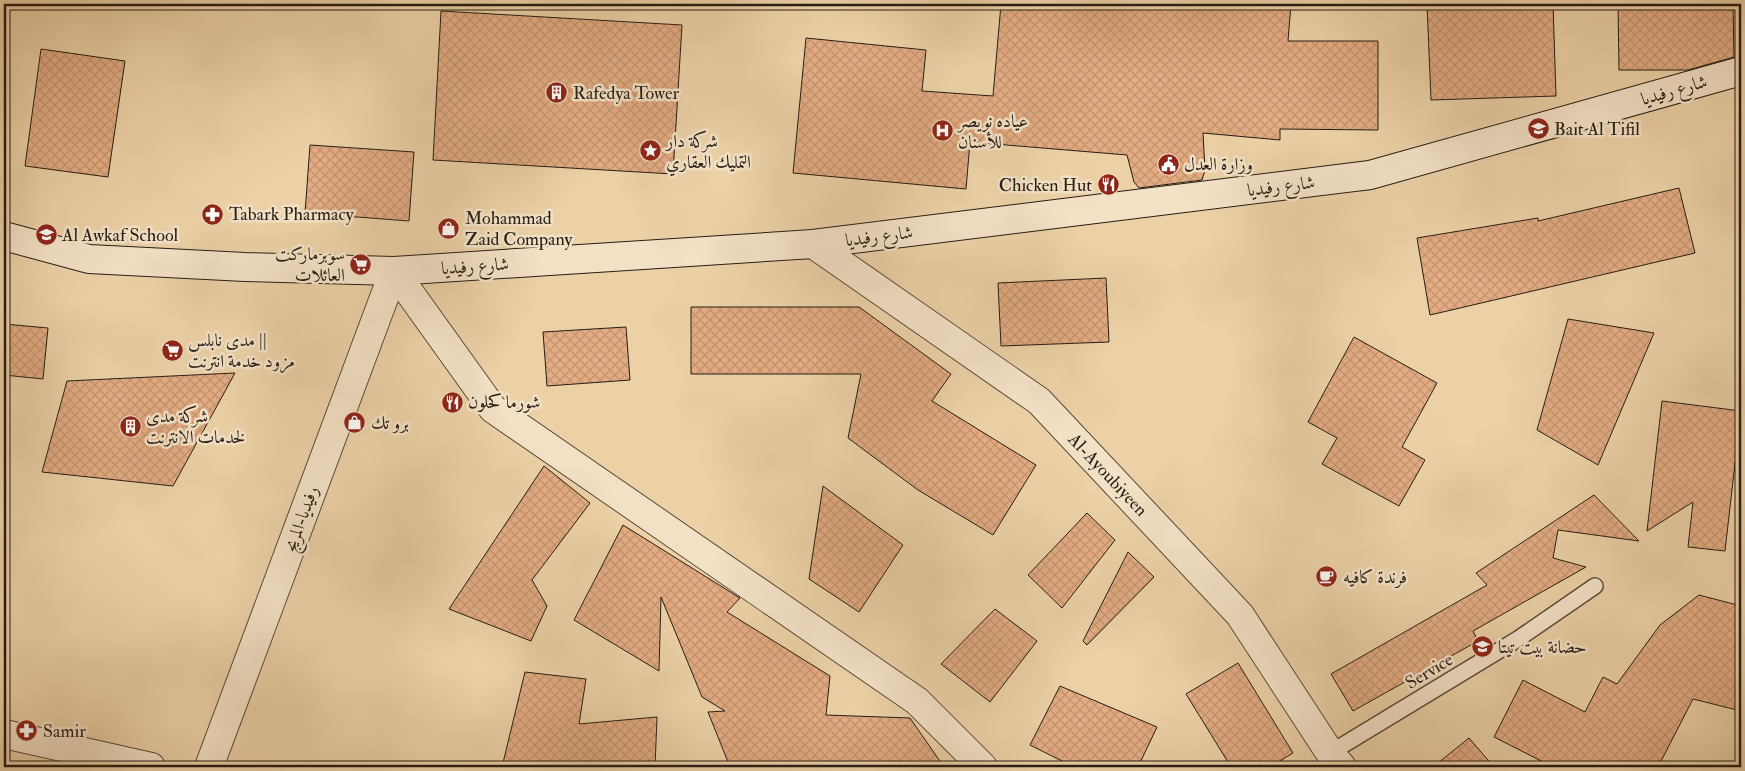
<svg xmlns="http://www.w3.org/2000/svg" width="1745" height="771" font-family="'IM FELL Double Pica',Amiri,serif">
  <defs>
    <pattern id="building-cross-hatch" width="8" height="8" patternUnits="userSpaceOnUse" patternTransform="scale(1.25)"><rect width="8" height="8" fill="#e4ac83"/><path d="M0 0l8 8M0 8l8-8" fill="none" stroke="#c39470"/></pattern>
  </defs>
  <rect width="100%" height="100%" fill="#ecd1a7"/>
  <filter id="stains"><feTurbulence type="fractalNoise" baseFrequency=".004" numOctaves="4"/><feColorMatrix values="0 0 0 0 .2 0 0 0 0 .09 0 0 0 0 .02 0 0 0 .5 -.17"/></filter>
  <radialGradient id="worn" r=".72"><stop offset=".6" stop-color="#630" stop-opacity="0"/><stop offset="1" stop-color="#630" stop-opacity=".3"/></radialGradient>
  <!-- building -->
  <g fill="url(#building-cross-hatch)" stroke="#261d15">
    <path d="M1001 4H1135L1206 9V4H1291L1288 41H1378V130L1280 129V140L1203 133 1205 170 1202 180 1139 188 1134 182 1127 155 970 142 966 189 793 173 806 38 926 50 922 91 993 96Z"/>
    <path d="M1427 4H1553L1556 96 1431 100Z"/>
    <path d="M1618 4H1733L1734 57 1688 70H1619Z"/>
    <path d="M441 11 682 25 673 174 433 160Z"/>
    <path d="M41 49 125 61 108 177 25 166Z"/>
    <path d="M310 145 414 152 409 221 305 213Z"/>
    <path d="M1679 188 1695 253 1430 315 1417 238 1538 218V221Z"/>
    <path d="M1106 278 1109 342 1001 346 998 283Z"/>
    <path d="M691 307H859L951 374 932 401 1036 465 993 535 918 490 848 438 861 374H691Z"/>
    <path d="M1568 319 1654 333 1598 465 1537 430Z"/>
    <path d="M4 324 48 328 43 379 4 375Z"/>
    <path d="M626 327 630 380 547 386 543 332Z"/>
    <path d="M1354 337 1437 383 1402 447 1425 460 1399 506 1322 464 1337 438 1308 422Z"/>
    <path d="M235 373 173 486 42 472 67 381Z"/>
    <path d="M1662 401 1741 411 1725 551 1688 547 1693 502 1647 531Z"/>
    <path d="M544 466 590 503 532 580 547 606 531 641 449 609Z"/>
    <path d="M823 486 903 545 859 612 809 579Z"/>
    <path d="M1594 495 1639 541 1558 530 1553 558 1586 567 1473 631 1478 641 1353 711 1331 674 1487 585 1476 573Z"/>
    <path d="M1087 513 1115 540 1062 608 1028 575Z"/>
    <path d="M623 525 740 598 727 612 830 676 826 715 910 718 944 767H730L708 712 725 711 702 697 661 597 659 671 574 620Z"/>
    <path d="M1128 552 1154 577 1087 645 1083 641Z"/>
    <path d="M1699 595 1741 606V711L1693 699 1658 767H1553L1494 737 1523 680 1585 712 1603 677 1617 684 1660 625Z"/>
    <path d="M995 609 1037 641 990 702 941 664Z"/>
    <path d="M1238 663 1293 753 1270 767H1231L1186 694Z"/>
    <path d="M525 672 586 679 579 724 657 717 655 767H502Z"/>
    <path d="M1060 686 1157 727 1138 767H1074L1030 745Z"/>
    <path d="M1469 738 1494 767H1433Z"/>
  </g>
  <g fill="none" stroke-linecap="round" stroke-linejoin="round">
    <defs>
      <path id="lane" d="M1330 753 1518 639 1595 586"/>
      <g id="street">
        <path id="s1" d="M813 244 1039 401 1240 615 1330 753 1342 767"/>
        <path d="M394 271 493 409 917 701 983 767"/>
        <path d="M4 734 151 767"/>
        <path d="M209 767 394 271"/>
      </g>
      <path id="secondary" d="M4 236 89 259 245 267 394 271 813 244 1370 175 1741 71"/>
    </defs>
    <!-- lane casing -->
    <use href="#lane" stroke="#584a3a" stroke-width="18"/>
    <!-- street casing -->
    <use href="#street" stroke="#584a3a" stroke-width="30"/>
    <!-- secondary casing -->
    <use href="#secondary" stroke="#261d15" stroke-width="30"/>
    <!-- lane -->
    <use href="#lane" stroke="#f3e1c6" stroke-width="15"/>
    <!-- street -->
    <use href="#street" stroke="#f3e1c6" stroke-width="28"/>
    <!-- secondary -->
    <use href="#secondary" stroke="#f3e1c6" stroke-width="28"/>
  </g>
  <!-- icons -->
  <defs>
    <symbol id="building-disc" viewBox="-11 -11 22 22"><circle r="9.5" fill="#8f2418" stroke="#f3e1c6"/><path d="M-4-6H4V6H1V3H-1V6H-4ZM-2.5-4.3h1.7v1.8h-1.7ZM.8-4.3h1.7v1.8H.8ZM-2.5-1h1.7V.8h-1.7ZM.8-1h1.7V.8H.8Z" fill="#fff"/></symbol>
    <symbol id="school-disc" viewBox="-11 -11 22 22"><circle r="9.5" fill="#8f2418" stroke="#f3e1c6"/><path d="M0-5L7-2L0 1L-7-2ZM-4 1L0 2.5L4 1V4Q0 6-4 4Z" fill="#fff"/></symbol>
    <symbol id="hospital-disc" viewBox="-11 -11 22 22"><circle r="9.5" fill="#8f2418" stroke="#f3e1c6"/><path d="M-5-5h3v3.5h4V-5h3V5h-3V1.5h-4V5h-3Z" fill="#fff"/></symbol>
    <symbol id="sight-disc" viewBox="-11 -11 22 22"><circle r="9.5" fill="#8f2418" stroke="#f3e1c6"/><path d="M0-6L1.8-2.2L6-1.7L2.9 1.2L3.7 5.4L0 3.3L-3.7 5.4L-2.9 1.2L-6-1.7L-1.8-2.2Z" fill="#fff"/></symbol>
    <symbol id="civic-disc" viewBox="-11 -11 22 22"><circle r="9.5" fill="#8f2418" stroke="#f3e1c6"/><path d="M-.6-6.5H3V-4.5H.6V-3L4-1V1h2V6H-6V1h2V-1L-.6-3ZM-1.2 2.5V6h2.4V2.5Z" fill="#fff"/></symbol>
    <symbol id="restaurant-disc" viewBox="-11 -11 22 22"><circle r="9.5" fill="#8f2418" stroke="#f3e1c6"/><path d="M-5-6h1v4h1v-4h1v4h1v-4h1v5L-1.5 .5V6h-2V.5L-5-1ZM5-6V6H3V1.5H1.5Q1.5-4 5-6Z" fill="#fff"/></symbol>
    <symbol id="pharmacy-disc" viewBox="-11 -11 22 22"><circle r="9.5" fill="#8f2418" stroke="#f3e1c6"/><path d="M-2-6h4v4h4v4h-4v4h-4v-4h-4v-4h4Z" fill="#fff"/></symbol>
    <symbol id="shop-disc" viewBox="-11 -11 22 22"><circle r="9.5" fill="#8f2418" stroke="#f3e1c6"/><path d="M-5-2.5h2.3a2.7 3.5 0 0 1 5.4 0H5L5.5 6h-11ZM-1.5-2.5h3a1.5 2.3 0 0 0-3 0Z" fill="#fff"/></symbol>
    <symbol id="supermarket-disc" viewBox="-11 -11 22 22"><circle r="9.5" fill="#8f2418" stroke="#f3e1c6"/><path d="M-6-5.5h2.5l.6 2H6L4.5 2H-2.5L-4.4-4H-6ZM-1.5 3.2a1.3 1.3 0 1 0 .1 0ZM3 3.2a1.3 1.3 0 1 0 .1 0Z" fill="#fff"/></symbol>
    <symbol id="cafe-disc" viewBox="-11 -11 22 22"><circle r="9.5" fill="#8f2418" stroke="#f3e1c6"/><path d="M-5.5-4.5H6V0H3Q3 3.5 0 3.5H-2.5Q-5.5 3.5-5.5 0ZM3-3.2v2h1.7v-2ZM-6 4.5H4V6H-6Z" fill="#fff"/></symbol>
  </defs>
  <g fill-rule="evenodd">
    <use href="#building-disc" x="544" y="80" width="25" height="25"/>
    <use href="#school-disc" x="1526" y="116" width="25" height="25"/>
    <use href="#hospital-disc" x="930" y="118" width="25" height="25"/>
    <use href="#sight-disc" x="638" y="138" width="25" height="25"/>
    <use href="#civic-disc" x="1156" y="152" width="25" height="25"/>
    <use href="#restaurant-disc" x="1096" y="172" width="25" height="25"/>
    <use href="#pharmacy-disc" x="200" y="202" width="25" height="25"/>
    <use href="#shop-disc" x="436" y="216" width="25" height="25"/>
    <use href="#school-disc" x="34" y="222" width="25" height="25"/>
    <use href="#supermarket-disc" x="348" y="252" width="25" height="25"/>
    <use href="#supermarket-disc" x="160" y="338" width="25" height="25"/>
    <use href="#restaurant-disc" x="440" y="390" width="25" height="25"/>
    <use href="#shop-disc" x="342" y="410" width="25" height="25"/>
    <use href="#building-disc" x="118" y="414" width="25" height="25"/>
    <use href="#cafe-disc" x="1314" y="564" width="25" height="25"/>
    <use href="#school-disc" x="1470" y="634" width="25" height="25"/>
    <use href="#pharmacy-disc" x="14" y="718" width="25" height="25"/>
  </g>
  <g text-anchor="middle" stroke-width="5" stroke-linejoin="round" paint-order="stroke">
    <!-- street labels -->
    <g font-size="18" fill="#261d15" stroke="#f3e1c6">
      <text transform="translate(1674 90) rotate(-16)" y="6">شارع رفيديا</text>
      <text transform="translate(1281 186) rotate(-7)" y="6">شارع رفيديا</text>
      <text transform="translate(879 236) rotate(-7)" y="6">شارع رفيديا</text>
      <text transform="translate(475 266) rotate(-4)" y="6">شارع رفيديا</text>
      <text dy="6" stroke="none"><textPath href="#s1" startOffset="376">Al-Ayoubiyeen</textPath></text>
      <text transform="translate(301 519) rotate(-70)" y="6">رفيديا-المريج</text>
      <text transform="translate(1429 671) rotate(-31)" y="6">Service</text>
    </g>
    <!-- poi labels -->
    <g font-size="18" fill="#261d15" stroke="#f3e1c6" text-anchor="start">
      <text x="573" y="99">Rafedya Tower</text>
      <text x="958" y="127">عياده نويصر<tspan x="958" dy="21">للأسنان</tspan></text>
      <text x="1554" y="135">Bait Al Tifil</text>
      <text x="666" y="147">شركة دار<tspan x="666" dy="21">التمليك العقاري</tspan></text>
      <text x="1184" y="170">وزارة العدل</text>
      <text x="1092" y="191" text-anchor="end">Chicken Hut</text>
      <text x="229" y="220">Tabark Pharmacy</text>
      <text x="465" y="224">Mohammad<tspan x="465" dy="21">Zaid Company</tspan></text>
      <text x="62" y="241">Al Awkaf School</text>
      <text x="345" y="260" text-anchor="end">سوبرماركت<tspan x="345" dy="21">العائلات</tspan></text>
      <text x="188" y="346">مدى نابلس ||<tspan x="188" dy="21">مزود خدمة انترنت</tspan></text>
      <text x="468" y="408">شورما كحلون</text>
      <text x="146" y="422">شركة مدى<tspan x="146" dy="21">لخدمات الانترنت</tspan></text>
      <text x="371" y="429">برو تك</text>
      <text x="1343" y="583">فرندة كافيه</text>
      <text x="1498" y="653">حضانة بيت تيتا</text>
      <text x="43" y="737">Samir</text>
    </g>
  </g>
  <!-- margin -->
  <rect width="1745" height="771" fill="none" stroke="#ecd1a7" stroke-width="20"/>
  <rect x="5" y="5" width="1735" height="761" fill="none" stroke="#261d15" stroke-width="2.5"/>
  <rect x="10" y="10" width="1725" height="751" fill="none" stroke="#261d15"/>
  <rect width="100%" height="100%" filter="url(#stains)"/>
  <rect width="100%" height="100%" fill="url(#worn)"/>
</svg>
